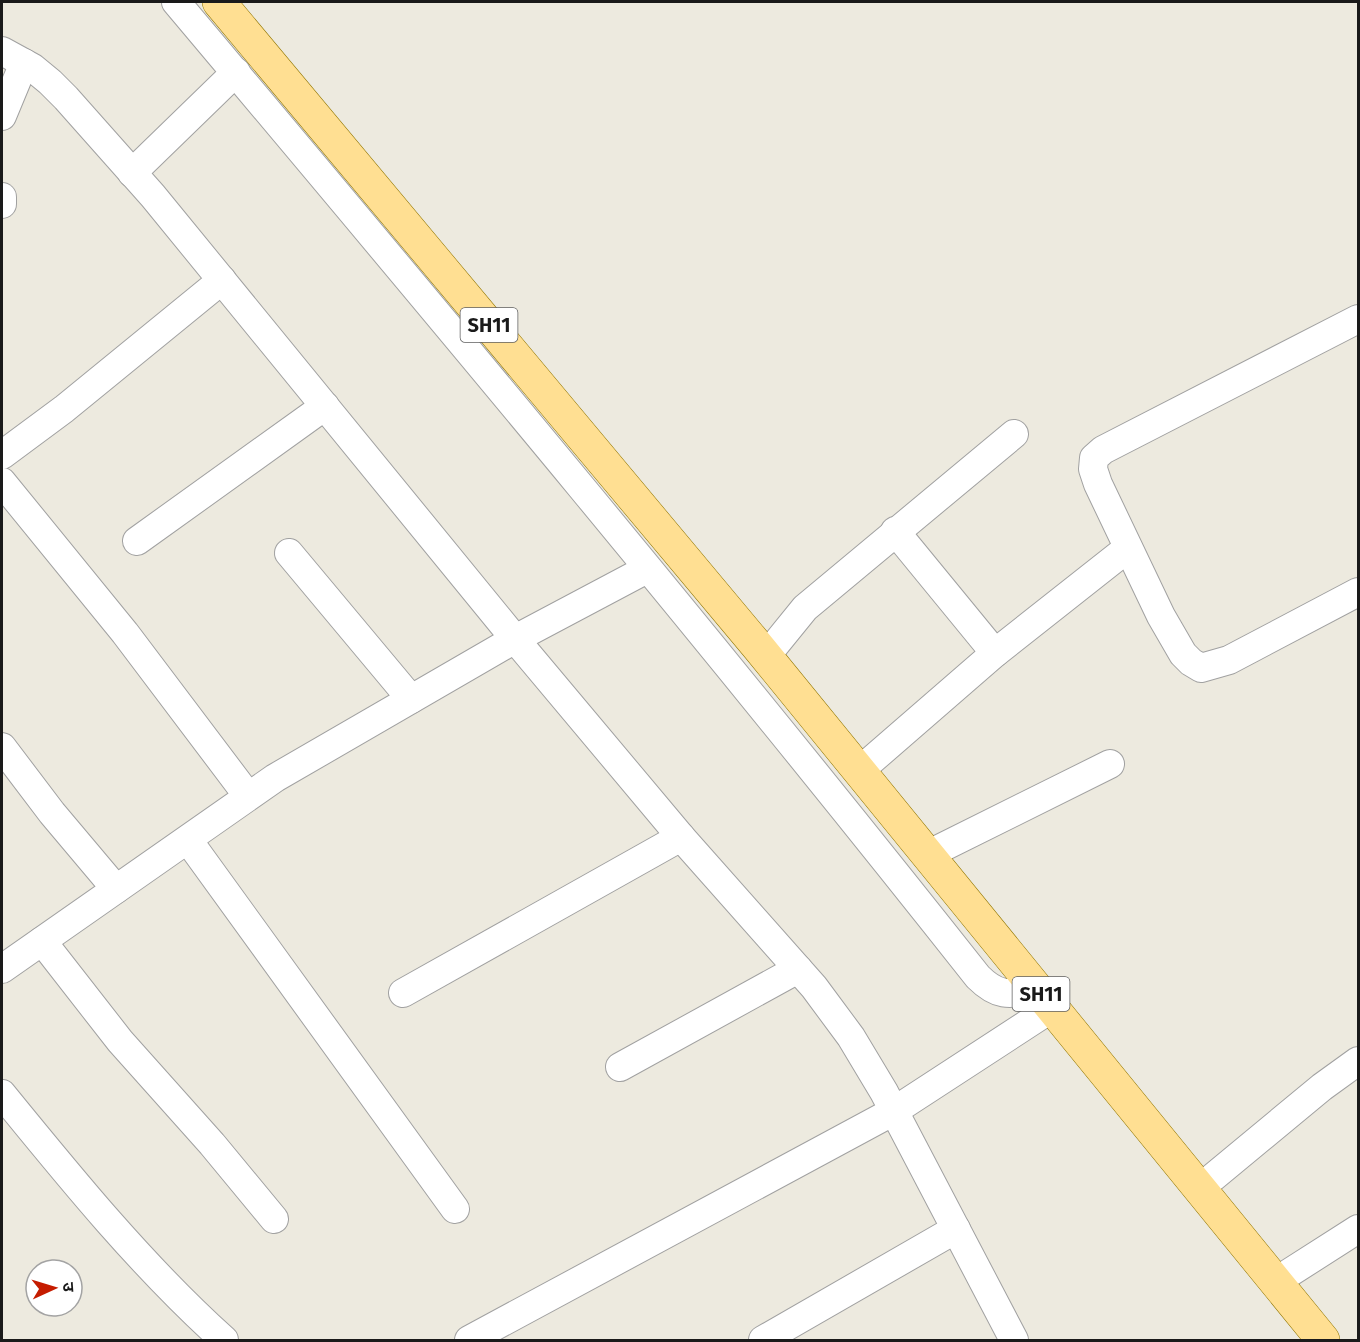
<svg xmlns="http://www.w3.org/2000/svg" width="1360" height="1342" font-family="'Fira Sans','Noto Sans Devanagari',sans-serif">
  <rect width="100%" height="100%" fill="#edeadf"/>
  <g fill="none" stroke-linecap="round" stroke-linejoin="round">
    <defs>
      <g id="street">
        <path d="M176 2C447 324 717 647 978 977 999 998 1010 994 1037 989"/>
        <path d="M2 51 33 68 50 82 66 98 153 196 515 639 681 837 814 987 851 1037 884 1092 1014 1340"/>
        <path d="M2 116 24 63"/>
        <path d="M132 173 236 72"/>
        <path d="M2 197V204"/>
        <path d="M1358 319 1103 450 1094 458 1093 469 1098 484 1161 616 1183 654 1191 662 1201 668 1229 660 1358 592"/>
        <path d="M2 455 64 409 222 280"/>
        <path d="M2 482 125 633 248 796"/>
        <path d="M895 531 995 653"/>
        <path d="M137 541 325 406"/>
        <path d="M289 553 411 699"/>
        <path d="M766 656 805 608 1014 434"/>
        <path d="M2 747 52 813 116 889"/>
        <path d="M859 771 995 653 1128 548"/>
        <path d="M188 840 455 1209"/>
        <path d="M927 855 1110 764"/>
        <path d="M42 941 120 1041 212 1144 274 1219"/>
        <path d="M2 969 275 778 515 639 647 569"/>
        <path d="M403 993 681 837"/>
        <path d="M620 1067 798 969"/>
        <path d="M2 1094C72 1180 142 1266 224 1340"/>
        <path d="M1200 1188 1322 1087 1358 1061"/>
        <path d="M1275 1282 1358 1229"/>
        <path d="M469 1340 894 1111 1052 1008"/>
        <path d="M763 1340 956 1229"/>
      </g>
      <path id="primary" d="M219 2 759 648 1323 1340"/>
    </defs>
    <!-- street casing -->
    <use href="#street" stroke="#a1a1a1" stroke-width="30"/>
    <!-- primary casing -->
    <use href="#primary" stroke="#917600" stroke-width="34"/>
    <!-- street -->
    <use href="#street" stroke="#fff" stroke-width="28"/>
    <!-- primary -->
    <use href="#primary" stroke="#ffdf92" stroke-width="33"/>
  </g>
  <g text-anchor="middle" stroke-width="5" stroke-linejoin="round" paint-order="stroke">
    <!-- shield labels -->
    <g fill="#fff" stroke="#5f5f5f" stroke-width="1.5">
      <rect x="460.5" y="308" width="57" height="34" rx="4.5"/>
      <rect x="1012.5" y="977" width="57" height="34" rx="4.5"/>
    </g>
    <g font-size="20" font-weight="bold" fill="#1a1a1a">
      <text x="489" y="332">SH11</text>
      <text x="1041" y="1001">SH11</text>
    </g>
  </g>
  <!-- border -->
  <rect width="1360" height="1342" fill="none" stroke="#1a1a1a" stroke-width="6"/>
  <!-- north arrow -->
  <g transform="translate(54 1288) rotate(86)"><circle r="28" fill="#ffffff" stroke="#a3a3a3" stroke-width="1.5"/>
  <path d="M0-4.5L10 22L0 15L-10 22Z" fill="#c51c00"/>
  <text y="-9" font-size="16" font-weight="bold" text-anchor="middle" fill="#1a1a1a">उ</text>
  </g>
</svg>
